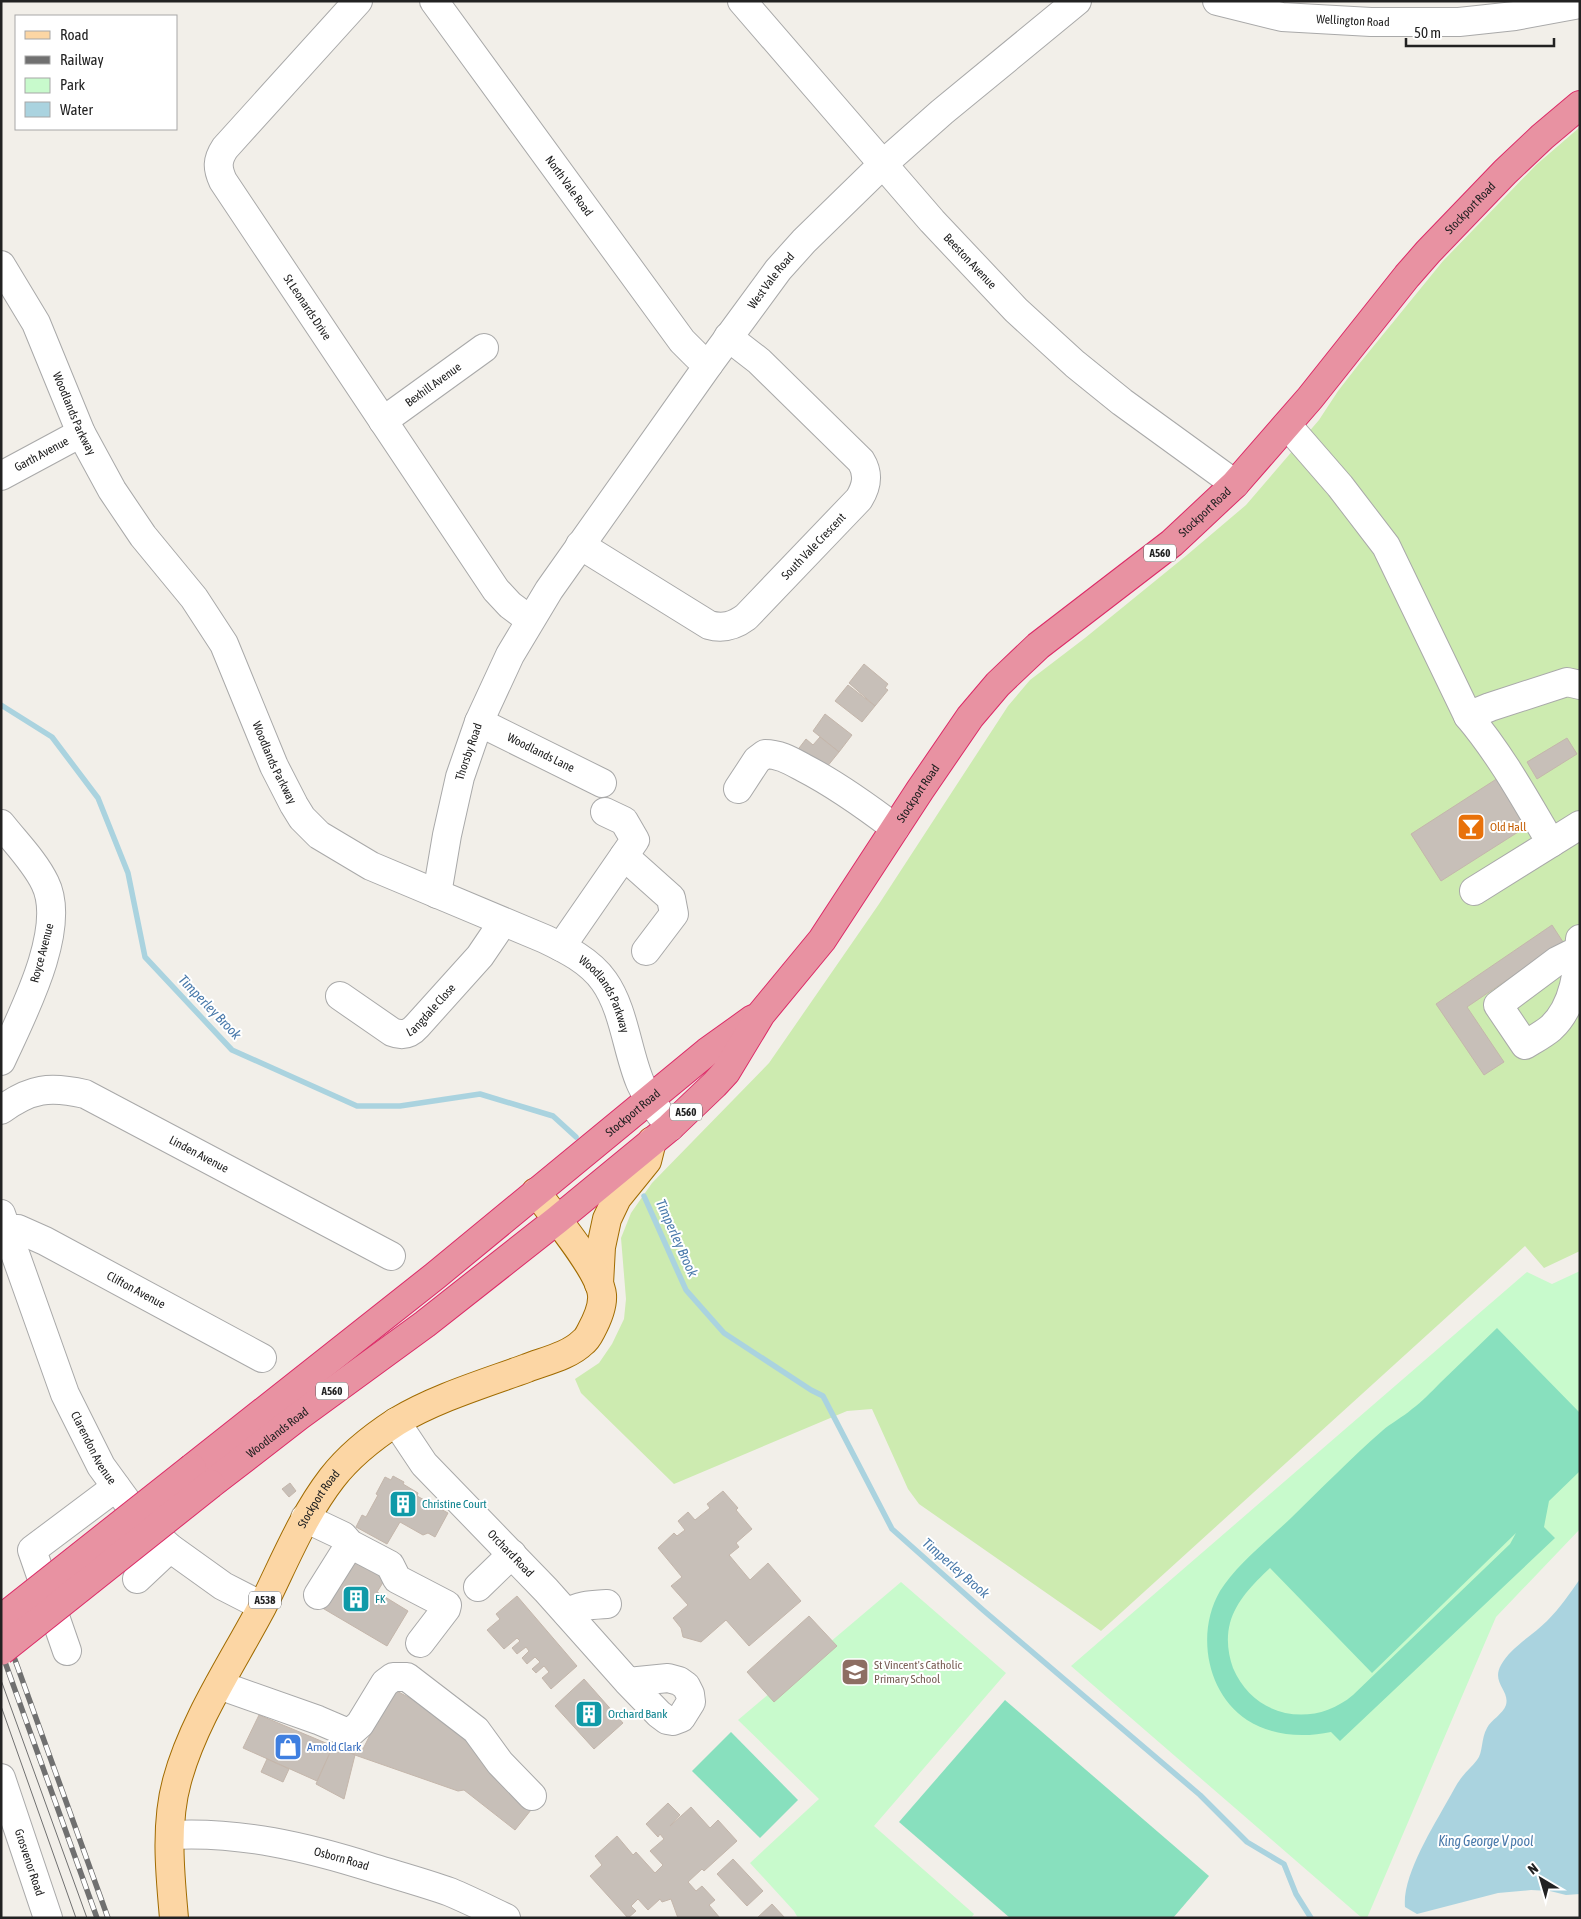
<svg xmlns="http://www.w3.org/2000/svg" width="1581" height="1919" font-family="'Asap Condensed',sans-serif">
  <rect width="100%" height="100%" fill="#f2efe9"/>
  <!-- grass -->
  <path fill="#cdebb0" d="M1580 127V1251L1544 1268 1525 1246 1101 1631 919 1504 908 1489 872 1409 847 1411 674 1484 581 1393 575 1379 599 1363 612 1344 624 1319 626 1299 621 1238 631 1213 652 1183 769 1063 879 904 1008 706 1030 680 1085 638 1187 555 1246 505 1319 420 1338 391 1359 364 1443 261 1536 165Z"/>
  <!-- park -->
  <g fill="#c8facc">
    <path d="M1580 1271V1529L1496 1617 1367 1918H1362L1071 1666 1527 1272 1552 1284Z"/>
    <path d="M901 1582 1006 1673 874 1826 974 1914 971 1918H798L794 1911 750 1863 819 1799 738 1720Z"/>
  </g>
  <!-- pitch -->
  <g fill="#88e0be" fill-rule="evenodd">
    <path d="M1497 1328 1580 1413V1471L1549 1501 1544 1527 1555 1538 1340 1741 1331 1732C1303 1738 1272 1736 1247 1720 1206 1693 1196 1632 1220 1591 1236 1565 1269 1539 1291 1518 1321 1489 1350 1459 1382 1431 1391 1423 1403 1417 1412 1409 1422 1402 1431 1392 1440 1383 1459 1365 1478 1346 1497 1328ZM1516 1533 1510 1544 1353 1695C1313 1729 1254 1718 1233 1668 1228 1654 1226 1638 1230 1623 1236 1601 1253 1584 1270 1568L1372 1673Z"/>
    <path d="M1005 1700 1209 1876 1173 1918H1010L899 1822Z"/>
    <path d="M731 1732 798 1800 760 1838 692 1771Z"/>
  </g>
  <!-- water -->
  <path fill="#aad3df" d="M1580 1579V1894L1566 1895 1550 1891 1531 1890 1498 1893 1417 1914 1405 1907C1402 1876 1433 1827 1448 1800 1453 1792 1456 1784 1462 1777 1466 1771 1473 1766 1477 1760 1483 1753 1481 1738 1487 1728 1491 1720 1503 1714 1506 1705 1510 1690 1491 1683 1501 1665 1510 1648 1533 1635 1547 1621 1560 1608 1570 1593 1580 1579Z"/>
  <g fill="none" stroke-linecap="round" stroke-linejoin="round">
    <!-- stream -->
    <g stroke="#aad3df" stroke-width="5.5">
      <path d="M1 705 52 737 98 798 128 873 145 957 232 1050 357 1106H400L480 1094 553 1116 576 1137"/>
      <path d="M644 1196 686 1290 724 1333 811 1390 823 1396 892 1529 983 1610 1200 1795 1247 1842 1284 1864 1296 1894 1311 1918"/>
    </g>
  </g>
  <!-- building -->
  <g fill="#c7bfb8" stroke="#c4b6ab">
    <path d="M864 664 888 684 885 688 888 690 875 706 849 683Z"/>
    <path d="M848 685 875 706 862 722 835 701Z"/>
    <path d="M825 714 852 735 839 752 813 731Z"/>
    <path d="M820 737 839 752 826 768 796 752 806 739 813 745Z"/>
    <path d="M1567 738 1577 754 1537 779 1527 762Z"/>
    <path d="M1498 778 1518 811 1516 812 1526 827 1441 881 1411 834Z"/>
    <path d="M1552 925 1563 942 1467 1007 1504 1062 1484 1075 1436 1004Z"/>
    <path d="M393 1476 404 1482 403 1484 418 1493 417 1496 448 1513 435 1537 428 1533 423 1535 400 1522 387 1544 356 1527 362 1515 366 1517 378 1495 376 1494 385 1477 391 1480Z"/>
    <path d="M290 1483 296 1491 289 1497 282 1489Z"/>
    <path d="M723 1491 738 1508 736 1510 752 1529 736 1543 739 1547 729 1555 750 1580 768 1563 801 1601 749 1646 726 1620 701 1642 683 1637 681 1628 673 1618 688 1605 671 1586 682 1577 658 1548 674 1533 677 1536 685 1530 678 1521 688 1512 695 1520 710 1508 707 1504Z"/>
    <path d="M350 1554 387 1576 377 1592 408 1611 387 1646 319 1606Z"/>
    <path d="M517 1596 577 1666 551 1689 542 1678 549 1672 544 1666 536 1673 532 1669 540 1662 535 1657 527 1664 522 1658 529 1651 526 1647 517 1654 512 1648 520 1641 517 1638 504 1649 487 1630 500 1619 496 1614Z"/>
    <path d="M809 1616 837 1646 774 1702 747 1672Z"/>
    <path d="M584 1679 623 1723 594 1749 555 1706Z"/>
    <path d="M393 1689 475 1733 469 1744 511 1778 503 1787 531 1810 515 1830 464 1790 458 1791 352 1754 363 1749Z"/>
    <path d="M259 1715 333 1746 317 1781 243 1748Z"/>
    <path d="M333 1746 355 1755 344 1799 316 1784Z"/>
    <path d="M267 1759 289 1769 283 1782 261 1772Z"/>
    <path d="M668 1803 680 1815 670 1826 691 1807 710 1828 718 1820 737 1841 704 1871 702 1869 688 1882 696 1891 702 1886 715 1900 709 1905 720 1918H678L671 1899 662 1902 660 1899 648 1910 638 1899 631 1906 636 1911 628 1918 590 1876 602 1865 595 1856 617 1836 633 1855 636 1852 655 1873 663 1865 650 1851 664 1839 660 1834 658 1837 646 1824Z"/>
    <path d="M733 1859 763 1891 747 1906 717 1874Z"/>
    <path d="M772 1904 785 1918H757Z"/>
  </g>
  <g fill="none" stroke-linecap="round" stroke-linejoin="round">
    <defs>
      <g id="minor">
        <path id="s1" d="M358 1 225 148C217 160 217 168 223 181L496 590 510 605 530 620"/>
        <path id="s2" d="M434 1 682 341 697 356 709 364"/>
        <path id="s3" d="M742 1 932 221 1016 310 1075 364 1122 402 1235 484"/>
        <path id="s4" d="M1217 1 1282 17 1371 22H1459L1515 16 1580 4"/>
        <path id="s5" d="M1 265 36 323 81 433 112 490 143 536 194 598 224 644 274 766 294 805 302 818 319 835 371 866 545 939C566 949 590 961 604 981 624 1009 627 1051 640 1082 647 1099 660 1113 670 1127"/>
        <path id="s6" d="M383 421 484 348"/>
        <path d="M1287 425 1340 486 1386 546 1468 716C1501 755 1525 799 1551 843"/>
        <path id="s7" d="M1 476 81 433"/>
        <path id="s8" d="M580 545 709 625C723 629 734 626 746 617L859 499C867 486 869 474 861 461L759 361 728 337"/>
        <path d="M1468 716 1490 707 1567 682 1580 685"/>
        <path id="s9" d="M479 722 602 783"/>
        <path d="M738 789 757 760 765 754C780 754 791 761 804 768 837 785 866 806 895 828"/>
        <path d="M1 824C16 843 35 862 45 883 68 929 21 1017 1 1061"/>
        <path d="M624 856 671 898 674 914 646 951"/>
        <path d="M1474 891 1580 825"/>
        <path id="s10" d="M437 894 447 835 460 777 479 722 510 655 549 590 709 364 778 270 804 241 882 165 942 112 1077 1"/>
        <path d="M561 947 635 840 624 821 605 812"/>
        <path d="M1579 950 1557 961 1498 1005 1525 1045C1533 1040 1544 1034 1551 1028 1575 1006 1578 969 1580 939"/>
        <path id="s11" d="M340 996 392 1032C402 1036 410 1034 417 1026L480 956 503 922"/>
        <path id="s12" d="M1 1110C31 1088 50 1086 85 1094L391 1256"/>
        <path id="s13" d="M1 1214 65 1394 101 1466 141 1521 170 1548 223 1586 262 1606"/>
        <path id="s14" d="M6 1229H18L45 1241 262 1358"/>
        <path id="s15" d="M396 1422 424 1464 546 1590 612 1664 628 1682 659 1714 667 1720 673 1721 681 1718 691 1702 690 1694 686 1686 679 1681 668 1678 628 1682"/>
        <path d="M305 1518 343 1536 350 1544 390 1565 397 1579 447 1605 446 1609 420 1643"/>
        <path d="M137 1579 170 1548"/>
        <path d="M478 1587 512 1554"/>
        <path d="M318 1595 350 1544"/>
        <path d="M567 1613C579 1605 592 1605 607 1604"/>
        <path d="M67 1651 32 1550 116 1487"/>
        <path d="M219 1685 318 1720 346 1732H351L360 1724 385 1683 393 1677H407L476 1730 500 1763 532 1796"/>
        <path id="s16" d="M1 1778 48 1918"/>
        <path id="s17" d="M170 1835C239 1831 307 1847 373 1868 399 1876 425 1883 450 1892 469 1900 487 1909 506 1918"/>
      </g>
      <g id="major">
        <path d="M599 1284 601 1247 607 1219 617 1198 647 1161 652 1141"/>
        <path id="s18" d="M174 1918C170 1874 165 1824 177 1781 193 1721 233 1662 262 1607 284 1563 302 1517 332 1478 349 1456 373 1437 396 1422 436 1398 483 1384 527 1368 545 1361 569 1356 583 1342 586 1340 589 1335 591 1331 597 1320 603 1307 602 1295 600 1270 552 1214 536 1192"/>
      </g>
      <g id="highway">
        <path id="s19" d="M192 1468 435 1276 707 1052 753 1019"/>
        <path id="s20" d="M211 1484 299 1416 425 1324 557 1220 670 1127 714 1085 726 1072 761 1014 822 940 920 790 970 717 998 684 1038 646 1172 543 1235 484 1310 398 1407 276 1428 252 1505 172 1542 137 1580 105"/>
      </g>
    </defs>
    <!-- minor casing -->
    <use href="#minor" stroke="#a9a9a9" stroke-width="30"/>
    <!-- major casing -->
    <use href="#major" stroke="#a06b00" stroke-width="30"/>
    <!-- highway casing -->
    <use href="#highway" stroke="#dc2a67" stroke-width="30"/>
    <!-- minor -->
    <use href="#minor" stroke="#fff" stroke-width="28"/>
    <!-- major -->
    <use href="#major" stroke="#fcd6a4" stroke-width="28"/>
    <!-- highway -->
    <use href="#highway" stroke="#e892a2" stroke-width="28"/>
    <!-- tram -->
    <g stroke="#707070" stroke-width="1">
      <path d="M1 1680 87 1918"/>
      <path d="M1 1706 76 1918"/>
    </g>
    <defs>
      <g id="rail">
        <path d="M1 1621 108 1918"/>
        <path d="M1 1651 97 1918"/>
      </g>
    </defs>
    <!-- rail casing -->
    <use href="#rail" stroke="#707070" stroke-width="5.5"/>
    <!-- rail -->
    <use href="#rail" stroke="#fff" stroke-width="4" stroke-dasharray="11" stroke-linecap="butt"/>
    <defs>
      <g id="highway-bridge">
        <path d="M1 1619 192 1468"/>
        <path d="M1 1651 211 1484"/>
      </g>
    </defs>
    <!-- highway-bridge casing -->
    <use href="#highway-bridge" stroke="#dc2a67" stroke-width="30" stroke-linecap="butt"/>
    <!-- highway-bridge -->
    <use href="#highway-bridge" stroke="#e892a2" stroke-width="28"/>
  </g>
  <!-- icons -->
  <defs>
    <symbol id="bar-square" viewBox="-11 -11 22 22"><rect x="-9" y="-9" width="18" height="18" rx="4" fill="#e8710a" stroke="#fff"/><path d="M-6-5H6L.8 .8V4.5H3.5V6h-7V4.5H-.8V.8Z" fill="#fff"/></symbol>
    <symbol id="building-square" viewBox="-11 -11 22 22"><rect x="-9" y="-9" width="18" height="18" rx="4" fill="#0f9aa8" stroke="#fff"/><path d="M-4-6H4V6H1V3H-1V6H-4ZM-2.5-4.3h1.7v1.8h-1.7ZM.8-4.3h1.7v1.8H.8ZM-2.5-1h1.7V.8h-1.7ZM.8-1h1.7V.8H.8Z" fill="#fff"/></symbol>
    <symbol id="school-square" viewBox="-11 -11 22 22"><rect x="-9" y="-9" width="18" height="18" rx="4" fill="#8d6e63" stroke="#fff"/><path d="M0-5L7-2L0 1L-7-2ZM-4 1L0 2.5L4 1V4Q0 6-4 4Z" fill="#fff"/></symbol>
    <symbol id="shop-square" viewBox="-11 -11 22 22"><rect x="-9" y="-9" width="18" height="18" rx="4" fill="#3f7fe0" stroke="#fff"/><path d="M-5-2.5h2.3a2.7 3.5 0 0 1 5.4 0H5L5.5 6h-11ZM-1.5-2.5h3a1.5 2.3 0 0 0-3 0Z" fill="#fff"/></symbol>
  </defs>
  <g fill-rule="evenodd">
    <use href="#bar-square" x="1455" y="811" width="32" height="32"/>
    <use href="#building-square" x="387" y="1488" width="32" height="32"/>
    <use href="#building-square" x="340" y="1583" width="32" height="32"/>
    <use href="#school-square" x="839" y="1656" width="32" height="32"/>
    <use href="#building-square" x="573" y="1698" width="32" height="32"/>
    <use href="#shop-square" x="272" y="1731" width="32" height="32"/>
  </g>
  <g text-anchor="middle" stroke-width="4" stroke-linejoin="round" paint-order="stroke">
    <!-- shield labels -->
    <g fill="#fff" stroke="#646464" stroke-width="1">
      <rect x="1144" y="544.5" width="32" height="17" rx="4"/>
      <rect x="670" y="1103.5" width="32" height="17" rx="4"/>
      <rect x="316" y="1382.5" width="32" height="17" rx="4"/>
      <rect x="249" y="1591.5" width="32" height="17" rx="4"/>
    </g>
    <g font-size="11" font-weight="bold" fill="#222">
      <text x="1160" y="557">A560</text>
      <text x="686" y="1116">A560</text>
      <text x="332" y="1395">A560</text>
      <text x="265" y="1604">A538</text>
    </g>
    <!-- street labels -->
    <g font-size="12" fill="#222" stroke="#fff">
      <text dy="4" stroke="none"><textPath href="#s4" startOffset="138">Wellington Road</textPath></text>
      <text dy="4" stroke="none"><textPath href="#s2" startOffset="229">North Vale Road</textPath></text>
      <text dy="4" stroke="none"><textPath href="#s20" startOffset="1808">Stockport Road</textPath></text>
      <text dy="4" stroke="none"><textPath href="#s3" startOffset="346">Beeston Avenue</textPath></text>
      <text dy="4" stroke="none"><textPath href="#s10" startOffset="708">West Vale Road</textPath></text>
      <text dy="4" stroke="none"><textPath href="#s1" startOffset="385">St Leonards Drive</textPath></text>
      <text dy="4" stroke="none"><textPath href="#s6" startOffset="62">Bexhill Avenue</textPath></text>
      <text dy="4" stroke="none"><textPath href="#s5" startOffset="166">Woodlands Parkway</textPath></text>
      <text dy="4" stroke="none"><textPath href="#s7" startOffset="46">Garth Avenue</textPath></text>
      <text dy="4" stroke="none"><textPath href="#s20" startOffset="1404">Stockport Road</textPath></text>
      <text dy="4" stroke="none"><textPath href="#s8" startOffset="289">South Vale Crescent</textPath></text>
      <text dy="4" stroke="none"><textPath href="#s10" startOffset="146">Thorsby Road</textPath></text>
      <text dy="4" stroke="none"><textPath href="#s9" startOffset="69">Woodlands Lane</textPath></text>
      <text dy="4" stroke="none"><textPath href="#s5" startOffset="571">Woodlands Parkway</textPath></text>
      <text dy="4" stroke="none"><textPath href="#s20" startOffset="999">Stockport Road</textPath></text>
      <text transform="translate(42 953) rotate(-75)" y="4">Royce Avenue</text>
      <text dy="4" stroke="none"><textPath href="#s5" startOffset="991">Woodlands Parkway</textPath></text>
      <text dy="4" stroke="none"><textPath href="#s11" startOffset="112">Langdale Close</textPath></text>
      <text dy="4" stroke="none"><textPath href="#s19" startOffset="566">Stockport Road</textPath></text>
      <text dy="4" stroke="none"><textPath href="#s12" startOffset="218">Linden Avenue</textPath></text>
      <text dy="4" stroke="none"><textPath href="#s14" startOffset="145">Clifton Avenue</textPath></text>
      <text dy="4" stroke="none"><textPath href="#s20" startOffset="84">Woodlands Road</textPath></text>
      <text dy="4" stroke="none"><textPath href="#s13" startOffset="252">Clarendon Avenue</textPath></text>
      <text dy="4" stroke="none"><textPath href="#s18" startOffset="454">Stockport Road</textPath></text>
      <text dy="4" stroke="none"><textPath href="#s15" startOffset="175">Orchard Road</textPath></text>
      <text dy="4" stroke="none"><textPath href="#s17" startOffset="174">Osborn Road</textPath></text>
      <text dy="4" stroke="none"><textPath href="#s16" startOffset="89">Grosvenor Road</textPath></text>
    </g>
    <!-- food labels -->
    <g font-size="12" fill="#c56008" stroke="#fff" text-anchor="start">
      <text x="1490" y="831">Old Hall</text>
    </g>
    <!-- culture labels -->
    <g font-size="12" fill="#0d838f" stroke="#fff" text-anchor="start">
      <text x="422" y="1508">Christine Court</text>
      <text x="375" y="1603">FK</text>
      <text x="608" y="1718">Orchard Bank</text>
    </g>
    <!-- education labels -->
    <g font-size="12" fill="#785e54" stroke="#fff" text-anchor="start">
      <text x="874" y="1669">St Vincent's Catholic<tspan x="874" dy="14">Primary School</tspan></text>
    </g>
    <!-- shop labels -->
    <g font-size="12" fill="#366cbe" stroke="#fff" text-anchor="start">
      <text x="307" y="1751">Arnold Clark</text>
    </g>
    <!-- water labels -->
    <g font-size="14" font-style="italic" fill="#4a7aab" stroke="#fff">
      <text transform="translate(210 1007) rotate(46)" y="5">Timperley Brook</text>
      <text transform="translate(677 1238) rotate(66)" y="5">Timperley Brook</text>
      <text transform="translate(956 1568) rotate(41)" y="5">Timperley Brook</text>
      <text x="1486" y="1846">King George V pool</text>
    </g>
  </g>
  <!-- border -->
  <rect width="1581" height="1919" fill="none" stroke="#222222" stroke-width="5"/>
  <!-- legend -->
  <rect x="15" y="15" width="162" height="115" fill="#ffffff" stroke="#a7a7a7"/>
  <rect x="25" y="31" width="25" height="8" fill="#fcd6a4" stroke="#a7a7a7"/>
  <text x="60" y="40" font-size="15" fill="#222222">Road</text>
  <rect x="25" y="56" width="25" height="8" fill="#707070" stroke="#a7a7a7"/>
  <text x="60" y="65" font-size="15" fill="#222222">Railway</text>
  <rect x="25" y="78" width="25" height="15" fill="#c8facc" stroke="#a7a7a7"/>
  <text x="60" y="90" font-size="15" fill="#222222">Park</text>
  <rect x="25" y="102" width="25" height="15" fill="#aad3df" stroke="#a7a7a7"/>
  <text x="60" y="115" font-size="15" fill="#222222">Water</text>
  <!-- north arrow -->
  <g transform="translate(1541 1879) rotate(322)" stroke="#ffffff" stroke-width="4" paint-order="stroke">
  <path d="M0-4L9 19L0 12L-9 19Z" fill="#222222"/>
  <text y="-8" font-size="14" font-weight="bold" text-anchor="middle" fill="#222222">N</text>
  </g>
  <!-- scale -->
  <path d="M1406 38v8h148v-8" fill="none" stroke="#222222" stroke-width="2.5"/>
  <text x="1414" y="38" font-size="15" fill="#222222" stroke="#ffffff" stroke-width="4" paint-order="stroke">50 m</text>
</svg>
